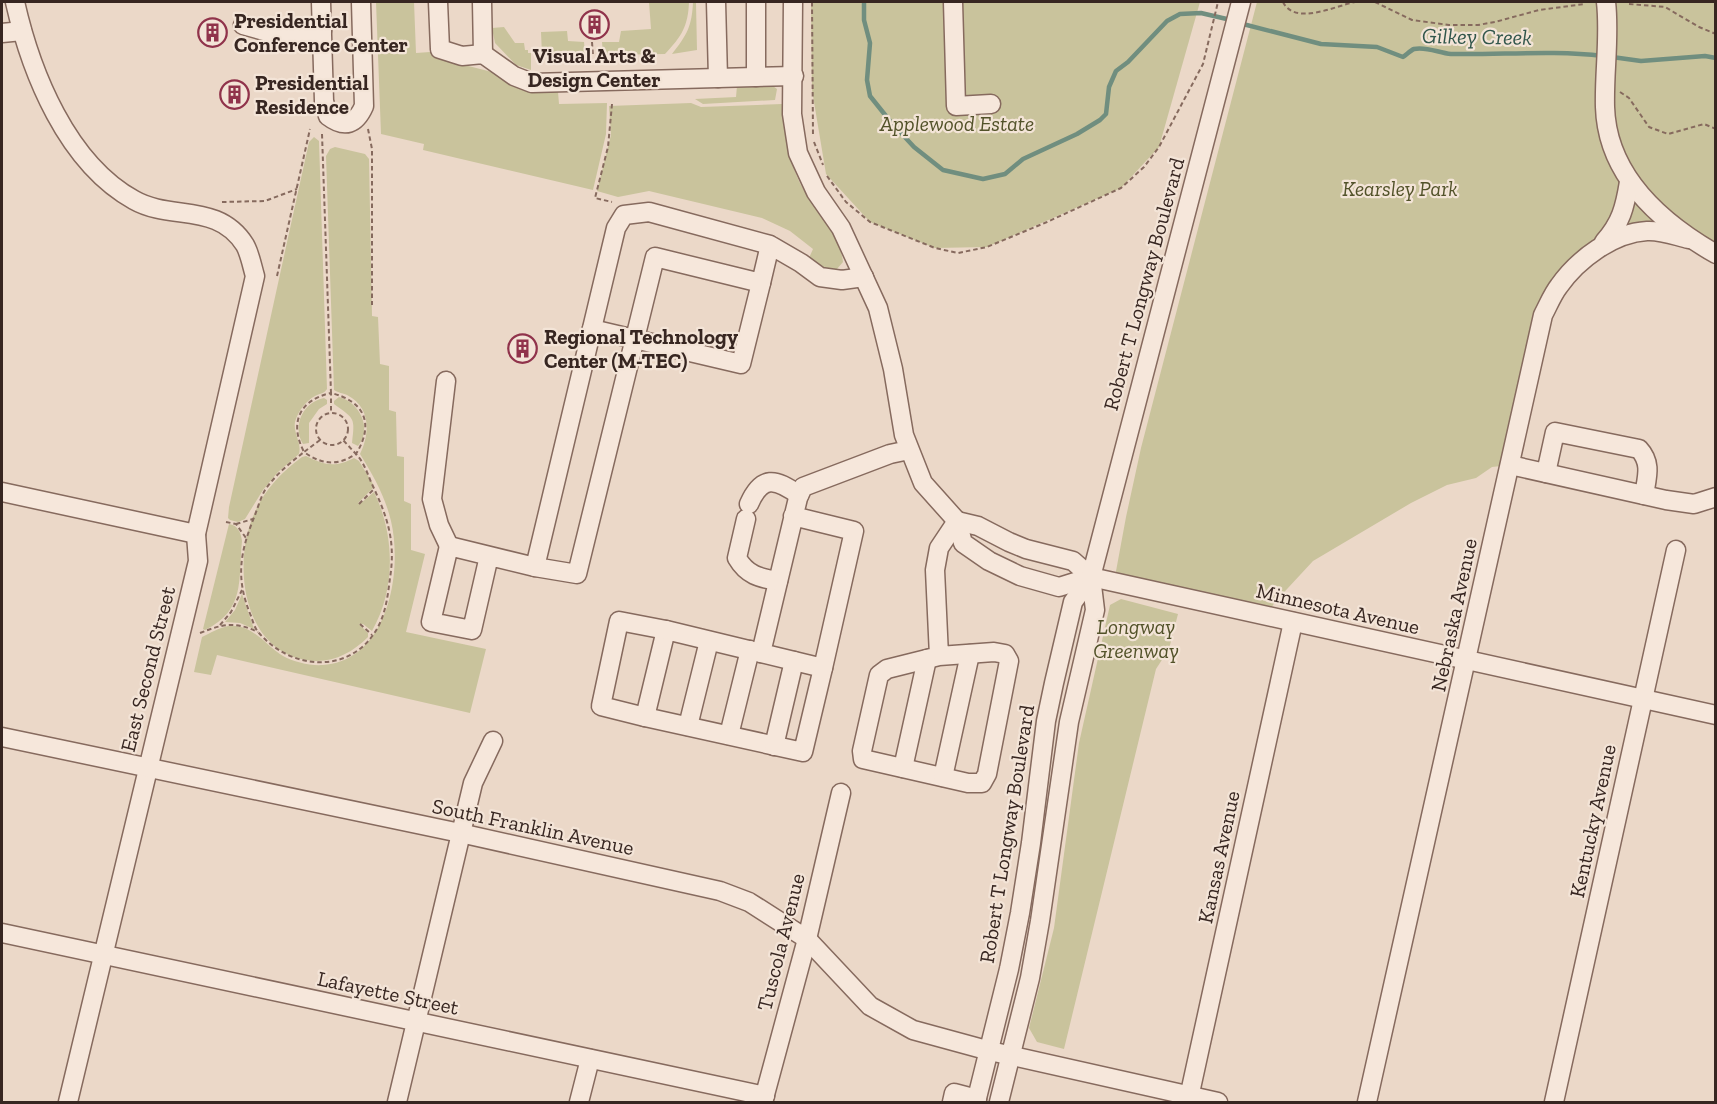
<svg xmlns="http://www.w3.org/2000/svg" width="1717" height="1104" font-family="'Zilla Slab',serif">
  <rect width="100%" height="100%" fill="#ebd8c8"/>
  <!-- green -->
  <g fill="#c9c39c">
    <path d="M376 2H414L416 53 430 52 433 57 492 72 532 92H558L559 104 607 103 606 134 593 190 423 150 424 144 381 134Z"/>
    <path d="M649 2H689C688 26 682 36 665 54L603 55 602 42H619L621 31 651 29Z"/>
    <path d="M693 2 696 3 697 50 672 54C687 35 692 26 693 2Z"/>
    <path d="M811 2H1200L1159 147 1121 188 987 247 935 248 870 222 826 174 812 90Z"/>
    <path d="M1257 2H1715V251L1689 239 1623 235 1559 286 1510 465 1492 467 1476 478 1447 485 1411 503 1313 561 1275 602 1266 616 1114 582 1126 517 1141 448Z"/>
    <path d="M504 27 515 43H524L525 50H528V53H531V70L516 65 495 43 492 28Z"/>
    <path d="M567 31 568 41 584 42 585 54 542 55 541 32Z"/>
    <path d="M770 84 777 89 775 100 703 104 695 99 736 97 737 86Z"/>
    <path d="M691 103 701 107 782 104C785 136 787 156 801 185 814 210 840 233 843 262L837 269H824L809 258 813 249 790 231 762 218 649 191 618 197 597 191 611 135 609 106Z"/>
    <path d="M314 137 319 141 327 389C324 394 321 393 315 396 306 401 298 411 295 422 293 433 302 443 299 454L278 472 263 490 245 519 238 522 230 520 228 518 229 507 309 142Z"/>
    <path d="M335 147 365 154 369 159 372 316 378 317 380 364 389 366V410L396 412 397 456 404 457V501L411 504V550L425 554 406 632 486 649 470 713 217 655 211 675 194 672 202 637C210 633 219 628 228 626 252 623 265 645 283 656 294 662 310 666 323 665 388 660 403 572 391 521 385 496 373 475 360 454 370 434 371 407 347 395 342 393 339 393 334 390L326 156 330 149Z"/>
    <path d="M339 397C359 402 373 428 358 446L352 443C355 418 355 419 334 404V401Z"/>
    <path d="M324 398 327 400V404L319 409 309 423V443L303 444C292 426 303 402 324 398Z"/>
    <path d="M306 456C324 465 335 468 354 458L359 461 373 484V488L358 503H361L374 492C395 535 396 589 372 631L363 624H359L368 633V637C351 654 331 664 306 660 241 649 232 561 255 512 265 489 282 472 302 457Z"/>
    <path d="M229 524C238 525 241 533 242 541 238 580 246 610 205 630L203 629Z"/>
    <path d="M242 594 254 629 240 623 225 622 235 610Z"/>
    <path d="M1121 599 1178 614 1169 649 1156 669 1064 1049 1037 1042 1029 1028 1054 928 1079 743 1110 605Z"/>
  </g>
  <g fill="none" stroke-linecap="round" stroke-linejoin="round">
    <!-- stream -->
    <g stroke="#708e7f" stroke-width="4.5">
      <path d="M864 2V20L870 43 867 80 870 96 890 121 914 147 943 170 983 179 1005 174 1023 159 1077 134 1100 120 1106 114 1109 87 1116 71 1128 62 1167 21 1180 14 1201 13 1231 20"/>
      <path d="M1239 23 1321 44 1377 47 1403 57C1406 55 1411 50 1414 49 1426 46 1439 53 1451 54 1502 55 1553 50 1603 56"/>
      <path d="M1612 57 1641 61 1705 56 1716 58"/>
    </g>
    <defs>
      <g id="minor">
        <path d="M15 2C31 73 67 163 134 200 171 221 218 202 245 245 250 254 252 266 255 276L196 534 198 561 68 1102"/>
        <path d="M321 2 324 101 328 116C345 129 356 124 364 106L361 2"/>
        <path d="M438 2 440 49 462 56 483 54 514 76 532 83 794 76"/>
        <path d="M482 2 483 54"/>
        <path d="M716 2 718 78"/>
        <path d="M793 2 792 114 798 153 816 192 841 228 878 308 893 369 904 435 923 483 957 521 963 543 989 561 1020 576 1059 587 1091 577"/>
        <path d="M953 2 956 106 991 104"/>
        <path d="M1606 2C1610 36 1604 72 1605 107 1607 175 1660 222 1716 254"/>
        <path d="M243 25 275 34 322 31"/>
        <path d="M2 33 22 31"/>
        <path d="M756 77V2"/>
        <path d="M1604 242C1621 223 1625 207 1629 182"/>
        <path d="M770 245 761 283 655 257 577 574 535 567 616 228 624 215 649 212 770 245 801 263 820 277 842 280 864 277"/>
        <path d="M592 329 741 364 761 283"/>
        <path d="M446 381 432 499 439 525 449 546"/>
        <path d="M1510 465 1666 500 1694 504 1716 497"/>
        <path d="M1546 473 1555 432 1639 449C1652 463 1647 477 1644 495"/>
        <path d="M2 492 196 534"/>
        <path d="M749 504C762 475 775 478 799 495"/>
        <path d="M793 516 854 531 823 668 761 653 798 498 803 487 890 454 909 450"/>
        <path d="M746 519 737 558C747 575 759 578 778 581"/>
        <path d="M957 521 978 526 1009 542 1026 549 1073 561 1091 577 1716 715"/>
        <path d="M489 556 472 630 431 622 449 546 535 567"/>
        <path d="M761 653 666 630 645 717 803 752 823 668"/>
        <path d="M939 656 887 669 879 675 862 751 863 759 968 783H982L987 774 1009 661 1005 654 994 652 939 656 935 570 939 548 957 521"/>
        <path d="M645 717 601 706 619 621 666 630"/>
        <path d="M688 726 709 641"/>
        <path d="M729 735 750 650"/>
        <path d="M2 737 460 833 720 891 749 902 807 939 870 1006 913 1030 990 1051 1218 1102"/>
        <path d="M774 746 794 661"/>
        <path d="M903 768 927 659"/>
        <path d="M943 777 970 654"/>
        <path d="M2 933 765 1096"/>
        <path d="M397 1102 473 783 493 741"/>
        <path d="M579 1102 590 1059"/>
        <path d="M763 1102 807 939 841 793"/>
        <path d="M952 1102 954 1093 977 1099"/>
        <path d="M976 1102 1009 969 1020 913 1031 843 1046 721 1054 683 1073 602 1091 577"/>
        <path d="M999 1102 1030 978 1040 921 1069 722 1095 610 1091 577 1241 2"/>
        <path d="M1188 1102 1293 622"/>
        <path d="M1367 1102 1543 315C1548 306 1552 295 1559 286 1578 259 1613 233 1647 231 1660 230 1676 236 1689 239"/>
        <path d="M1554 1102 1676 550"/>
      </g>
    </defs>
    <!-- minor casing -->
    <use href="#minor" stroke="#866a5e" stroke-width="21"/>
    <!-- path -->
    <g stroke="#866a5e" stroke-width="2" stroke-dasharray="4.5 3" stroke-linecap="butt">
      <path d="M812 2 813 137"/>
      <path d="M1283 2C1295 26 1335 6 1355 2"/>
      <path d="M1375 2 1412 20 1449 25H1478L1495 22 1539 10 1584 4"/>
      <path d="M1629 4 1665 7 1699 27 1716 34"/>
      <path d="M592 42 593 56"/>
      <path d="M1620 92 1629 98 1649 127 1668 134 1704 124 1716 129"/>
      <path d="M612 104 608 147 595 198 612 202"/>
      <path d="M368 129 372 149V305"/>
      <path d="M322 134 331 393C364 401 375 423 356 454 363 461 367 472 371 482 387 516 396 540 390 578 388 594 386 612 378 627 352 675 292 671 259 633 255 629 253 622 251 616 235 578 240 552 255 515 258 507 261 497 265 490 276 474 290 463 304 452 289 423 299 400 331 393V413"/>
      <path d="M814 142 823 165"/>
      <path d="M827 176 846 202 870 222 935 248 958 253 987 247 1047 222 1121 188 1144 167 1159 147 1203 64 1218 2"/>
      <path d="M222 202 265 201 297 189"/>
      <path d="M277 276 310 129"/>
      <circle cx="332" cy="429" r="16"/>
      <path d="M320 440 304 452C322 465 338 466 356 454L343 440"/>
      <path d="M359 504 374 489"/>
      <path d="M226 522 236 524 246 538"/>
      <path d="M236 524 253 519"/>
      <path d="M360 624 372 635"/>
      <path d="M220 625 231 612 242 590"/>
      <path d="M200 633C223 624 234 621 258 632"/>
    </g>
    <!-- minor -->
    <use href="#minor" stroke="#f6e7db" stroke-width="18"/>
  </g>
  <!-- icons -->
  <defs>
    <symbol id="building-ring" viewBox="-11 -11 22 22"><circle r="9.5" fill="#f3e4d7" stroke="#90334b" stroke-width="1.5"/><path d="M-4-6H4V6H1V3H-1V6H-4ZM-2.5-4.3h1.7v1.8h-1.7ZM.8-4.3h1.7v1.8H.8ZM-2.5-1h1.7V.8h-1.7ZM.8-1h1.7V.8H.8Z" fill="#90334b"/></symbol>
  </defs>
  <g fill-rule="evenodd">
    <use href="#building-ring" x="578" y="8" width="33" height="33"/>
    <use href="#building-ring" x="196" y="16" width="33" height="33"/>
    <use href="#building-ring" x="218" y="78" width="33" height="33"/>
    <use href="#building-ring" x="506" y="332" width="33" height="33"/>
  </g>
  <g text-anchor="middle" stroke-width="4.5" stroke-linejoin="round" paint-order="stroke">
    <!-- poi labels -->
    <g font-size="21" font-weight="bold" fill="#372621" stroke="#f3e4d7" text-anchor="start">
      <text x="234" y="28">Presidential<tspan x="234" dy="24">Conference Center</tspan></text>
      <text x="594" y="63" text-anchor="middle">Visual Arts &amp;<tspan x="594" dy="24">Design Center</tspan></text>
      <text x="255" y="90">Presidential<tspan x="255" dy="24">Residence</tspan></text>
      <text x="544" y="344">Regional Technology<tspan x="544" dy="24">Center (M-TEC)</tspan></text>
    </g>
    <!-- park labels -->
    <g font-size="21" font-style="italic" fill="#525229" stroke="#f3e4d7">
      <text x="957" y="131">Applewood Estate</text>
      <text x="1400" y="196">Kearsley Park</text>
      <text x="1136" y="634">Longway<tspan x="1136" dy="24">Greenway</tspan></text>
    </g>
    <!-- street labels -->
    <g font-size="21" fill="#372621" stroke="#f3e4d7">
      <text transform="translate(1144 284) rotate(-75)" y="7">Robert T Longway Boulevard</text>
      <text transform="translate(1338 609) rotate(13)" y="7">Minnesota Avenue</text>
      <text transform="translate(1454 615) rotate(-78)" y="7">Nebraska Avenue</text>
      <text transform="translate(148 669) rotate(-76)" y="7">East Second Street</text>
      <text transform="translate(1593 821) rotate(-78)" y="7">Kentucky Avenue</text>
      <text transform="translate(533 827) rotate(12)" y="7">South Franklin Avenue</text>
      <text transform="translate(1007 834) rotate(-81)" y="7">Robert T Longway Boulevard</text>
      <text transform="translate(1219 857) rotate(-78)" y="7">Kansas Avenue</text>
      <text transform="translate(781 942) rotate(-76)" y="7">Tuscola Avenue</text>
      <text transform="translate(388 993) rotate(12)" y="7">Lafayette Street</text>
    </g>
    <!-- water labels -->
    <g font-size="22" font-style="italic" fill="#31564b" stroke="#f3e4d7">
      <text transform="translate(1477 36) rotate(1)" y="8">Gilkey Creek</text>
    </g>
  </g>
  <!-- border -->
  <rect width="1717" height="1104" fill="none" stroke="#372621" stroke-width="6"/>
</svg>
